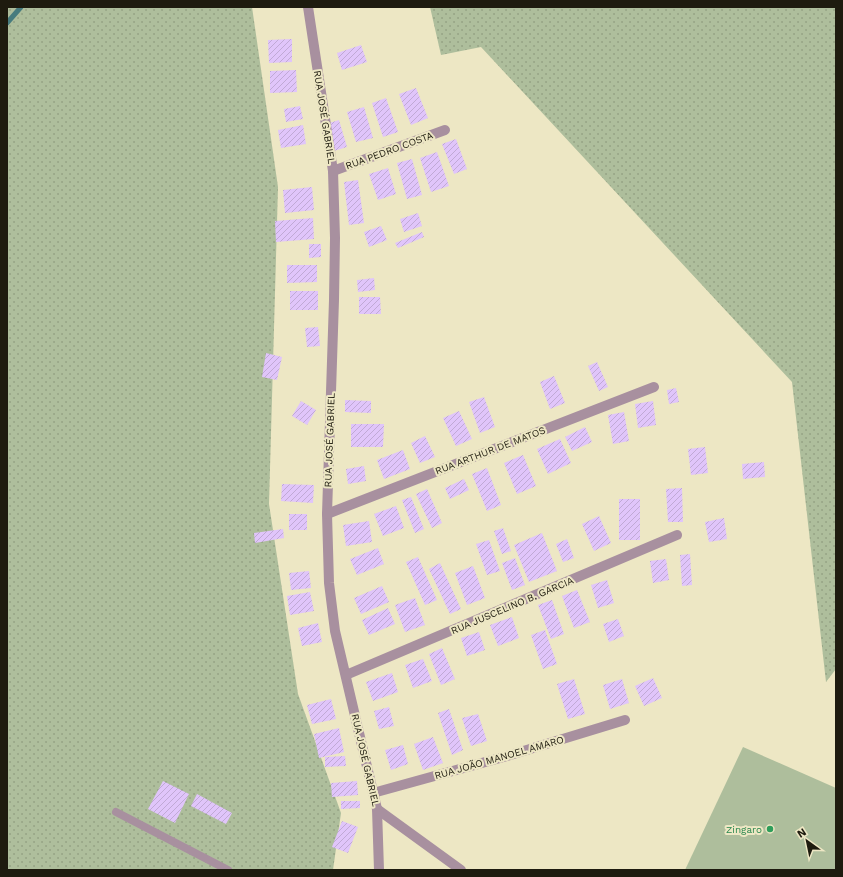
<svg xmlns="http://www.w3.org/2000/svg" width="843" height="877" font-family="'Work Sans',sans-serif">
  <defs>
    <pattern id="grass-dots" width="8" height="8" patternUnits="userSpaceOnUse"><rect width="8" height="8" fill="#aebe9c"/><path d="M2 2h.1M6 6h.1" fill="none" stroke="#95a385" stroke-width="1.8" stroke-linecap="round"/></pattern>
    <pattern id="building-hatch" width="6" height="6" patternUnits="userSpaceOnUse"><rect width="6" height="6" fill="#e0c5fa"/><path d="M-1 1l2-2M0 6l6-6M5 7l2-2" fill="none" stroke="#c0a9d5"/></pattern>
  </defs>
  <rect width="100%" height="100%" fill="#ede7c4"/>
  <!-- grass -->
  <g fill="url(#grass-dots)">
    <path d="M7 7H252L278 187 269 504 298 694 341 813 333 870H7Z"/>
    <path d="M430 7H836V669L826 682 792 382 481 47 441 55Z"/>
  </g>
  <!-- garden -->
  <path fill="#aebe9c" d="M743 747 836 788V870H685Z"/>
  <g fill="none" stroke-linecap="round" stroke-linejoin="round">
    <!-- stream -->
    <path stroke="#467b7e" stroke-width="5" d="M7 23 21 7"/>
  </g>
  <!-- building -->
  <g fill="url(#building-hatch)">
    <path d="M292 39V62L269 63 268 40Z"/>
    <path d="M361 45 367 62 342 70 337 53Z"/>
    <path d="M296 70 297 92 270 93V71Z"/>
    <path d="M416 88 428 118 411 125 399 94Z"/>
    <path d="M386 98 398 132 383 137 372 103Z"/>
    <path d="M300 106 303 119 286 122 284 109Z"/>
    <path d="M364 107 373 138 356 142 347 112Z"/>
    <path d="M339 120 347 147 334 151 326 124Z"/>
    <path d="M303 125 306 144 281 148 278 130Z"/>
    <path d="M456 139 467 169 454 174 442 144Z"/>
    <path d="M437 152 449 186 431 192 420 158Z"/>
    <path d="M412 159 422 195 407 199 397 163Z"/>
    <path d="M388 168 396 194 378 200 369 174Z"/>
    <path d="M358 180 364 223 349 225 344 182Z"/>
    <path d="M312 187 314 210 285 213 283 190Z"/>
    <path d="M418 213 422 226 404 232 400 219Z"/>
    <path d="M313 218 314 239 276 242 275 221Z"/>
    <path d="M381 226 387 240 369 247 364 232Z"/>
    <path d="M422 232 424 237 398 248 395 243Z"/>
    <path d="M309 244H321V257L309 258Z"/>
    <path d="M287 265H317V282L287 283Z"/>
    <path d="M374 278 375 290 358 292 357 280Z"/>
    <rect x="290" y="291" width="28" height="19"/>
    <path d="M359 297H380L381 314H359Z"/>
    <path d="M318 327 320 346 307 347 305 328Z"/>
    <path d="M266 353 282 357 277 380 262 377Z"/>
    <path d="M597 362 608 387 599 391 588 366Z"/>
    <path d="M554 376 565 403 550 409 540 382Z"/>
    <path d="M676 388 679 402 669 404 667 390Z"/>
    <path d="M484 397 495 427 480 433 469 402Z"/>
    <path d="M345 400 371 401V413L345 412Z"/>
    <path d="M301 401 316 410 307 425 292 416Z"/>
    <path d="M653 401 656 425 638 428 635 404Z"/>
    <path d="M459 411 472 439 456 446 443 418Z"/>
    <path d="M624 412 629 441 613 444 608 415Z"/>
    <path d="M351 424H384L383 447H351Z"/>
    <path d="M585 427 592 442 572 451 565 437Z"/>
    <path d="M425 436 435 457 420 463 411 443Z"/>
    <path d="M560 439 571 463 548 474 537 449Z"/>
    <path d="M705 447 708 473 691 475 688 449Z"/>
    <path d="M403 450 410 469 384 479 377 460Z"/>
    <path d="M523 455 536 486 517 494 504 463Z"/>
    <path d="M764 462 765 477 743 479 742 464Z"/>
    <path d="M364 466 366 481 348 484 346 469Z"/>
    <path d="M487 468 501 505 487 511 472 474Z"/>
    <path d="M464 479 469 490 450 499 445 488Z"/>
    <path d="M282 484 314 485 313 503 281 501Z"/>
    <path d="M682 488 683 522H668L666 489Z"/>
    <path d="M427 489 442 523 432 528 416 494Z"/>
    <path d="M411 497 424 529 415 533 402 500Z"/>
    <rect x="619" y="499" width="21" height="41"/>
    <path d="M396 506 404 528 383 536 374 514Z"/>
    <rect x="289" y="514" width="18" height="16"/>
    <path d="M599 516 611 543 594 551 582 524Z"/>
    <path d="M724 518 727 539 709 542 705 522Z"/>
    <path d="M369 521 372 542 346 546 343 525Z"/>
    <path d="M503 528 511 551 502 554 494 531Z"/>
    <path d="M283 529 284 538 255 543 254 533Z"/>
    <path d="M542 533 557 571 529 582 514 545Z"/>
    <path d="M567 539 574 558 563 562 556 544Z"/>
    <path d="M489 540 500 571 487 575 476 544Z"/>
    <path d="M378 548 384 564 357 575 350 559Z"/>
    <path d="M690 554 692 585 682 586 680 555Z"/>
    <path d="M418 557 437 600 425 605 406 562Z"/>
    <path d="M515 558 525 585 512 590 502 563Z"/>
    <path d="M666 559 669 580 653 583 650 561Z"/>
    <path d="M440 563 461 609 450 614 429 569Z"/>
    <path d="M473 566 485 598 467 605 455 573Z"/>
    <path d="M309 571 311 588 291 590 289 573Z"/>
    <path d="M607 580 614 603 598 608 591 585Z"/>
    <path d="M382 586 389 602 361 614 354 598Z"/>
    <path d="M577 590 590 622 574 628 562 596Z"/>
    <path d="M310 592 314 611 290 615 287 596Z"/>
    <path d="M415 598 425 625 405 632 395 605Z"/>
    <path d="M552 600 564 634 551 639 538 605Z"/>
    <path d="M388 608 395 624 369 635 362 620Z"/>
    <path d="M512 617 519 638 498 646 490 625Z"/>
    <path d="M618 619 624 636 609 642 603 624Z"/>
    <path d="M318 623 322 642 302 646 298 628Z"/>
    <path d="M545 630 557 664 543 669 531 635Z"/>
    <path d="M479 632 485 650 467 656 461 638Z"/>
    <path d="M442 648 455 679 441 685 429 654Z"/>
    <path d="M423 659 432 681 413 688 405 665Z"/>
    <path d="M392 673 398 692 373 701 366 682Z"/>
    <path d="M653 678 662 698 644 706 635 686Z"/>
    <path d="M574 679 585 714 568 719 557 684Z"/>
    <path d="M622 679 629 703 610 709 603 685Z"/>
    <path d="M331 699 336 719 312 724 307 705Z"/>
    <path d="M389 707 394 726 379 729 374 711Z"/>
    <path d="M449 709 463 750 452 755 438 713Z"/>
    <path d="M478 714 487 741 471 746 462 718Z"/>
    <path d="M339 728 344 752 319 758 314 734Z"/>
    <path d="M433 737 443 763 423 770 414 744Z"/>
    <path d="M403 745 408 764 391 770 385 750Z"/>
    <path d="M345 756 346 766 325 767V757Z"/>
    <path d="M163 781 189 794 175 823 148 809Z"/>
    <path d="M357 781 358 795 332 797 331 783Z"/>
    <path d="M197 794 232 813 226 824 191 806Z"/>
    <path d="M341 801H360V808L341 809Z"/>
    <path d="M342 821 358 827 348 853 332 847Z"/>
  </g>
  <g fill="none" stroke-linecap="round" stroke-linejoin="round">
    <!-- lane -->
    <path stroke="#a8909f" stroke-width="8" d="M116 812 228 870"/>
    <!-- street -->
    <g stroke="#a8909f" stroke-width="10">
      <path d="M308 7 333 171 335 238 334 300 327 514 329 583 335 631 377 809 379 870"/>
      <path d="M333 171 445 130"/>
      <path d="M327 514 654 387"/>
      <path d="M346 675 677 535"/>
      <path d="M373 793 507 756 625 720"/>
      <path d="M377 809 461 870"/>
    </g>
  </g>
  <!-- markers -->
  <circle fill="#2e9e5b" stroke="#ede7c4" stroke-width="1.5" cx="770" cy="829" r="4"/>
  <g text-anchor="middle" stroke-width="4" stroke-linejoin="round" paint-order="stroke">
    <!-- street labels -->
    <g font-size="10" fill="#1e1b0f" stroke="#ede7c4">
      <text transform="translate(325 117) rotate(81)" y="4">RUA JOSÉ GABRIEL</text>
      <text transform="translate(389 150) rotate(-20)" y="4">RUA PEDRO COSTA</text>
      <text transform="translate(329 440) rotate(-88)" y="4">RUA JOSÉ GABRIEL</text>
      <text transform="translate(490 450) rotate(-21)" y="4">RUA ARTHUR DE MATOS</text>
      <text transform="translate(512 605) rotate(-23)" y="4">RUA JUSCELINO B. GARCIA</text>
      <text transform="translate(499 757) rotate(-16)" y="4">RUA JOÃO MANOEL AMARO</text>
      <text transform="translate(366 760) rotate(77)" y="4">RUA JOSÉ GABRIEL</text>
    </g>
    <!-- leisure labels -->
    <g font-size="10" fill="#27864d" stroke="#ede7c4" text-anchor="end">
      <text x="762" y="833">Zingaro</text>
    </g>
  </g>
  <!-- border -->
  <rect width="843" height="877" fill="none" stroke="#1e1b0f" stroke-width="16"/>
  <!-- north arrow -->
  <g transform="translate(807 841) rotate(327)" stroke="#ede7c4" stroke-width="3" paint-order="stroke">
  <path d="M0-3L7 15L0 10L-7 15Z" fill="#1e1b0f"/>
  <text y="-6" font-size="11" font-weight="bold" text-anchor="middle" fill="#1e1b0f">N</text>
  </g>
</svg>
